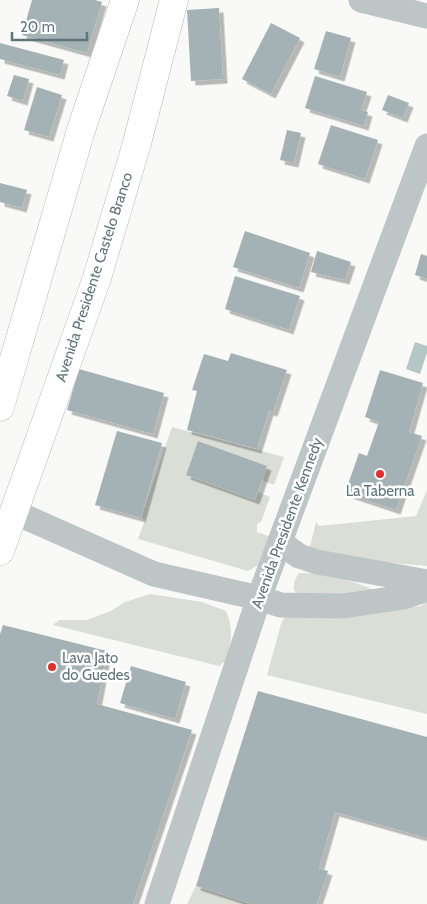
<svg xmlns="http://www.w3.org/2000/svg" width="427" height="904" font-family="Cabin,sans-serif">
  <defs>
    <filter id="shadow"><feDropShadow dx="4.5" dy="4.5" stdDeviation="0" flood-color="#0004"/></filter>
  </defs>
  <rect width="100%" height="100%" fill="#f9f9f7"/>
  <!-- green -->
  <g fill="#dbded6">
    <path d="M172 427 284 457 274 485 262 480 266 466 198 441 186 475 254 500 258 492 270 497 261 522 257 524V532L269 536 258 565 248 571 138 539 145 520 141 518Z"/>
    <path d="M427 490V566L370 561 316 553 310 547 316 522 319 526 416 516Z"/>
    <path d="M299 573C324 573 356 581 378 592L364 594H299L294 591C293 583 295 579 299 573Z"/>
    <path d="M150 594 202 602 226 611C234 630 231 641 227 660L219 666 53 625 59 620H87L111 611 125 602Z"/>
    <path d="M427 600V714L267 675 281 624 285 616H351L421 606Z"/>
    <path d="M196 886 252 904H187Z"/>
  </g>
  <!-- water -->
  <path fill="#b5c6c7" d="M415 342 427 346V353L420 374 406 369Z"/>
  <!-- building -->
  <g fill="#a4b2b5" filter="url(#shadow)">
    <path d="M32 0H95L102 2 87 53 22 35Z"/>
    <path d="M219 8 223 79 191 81 187 10Z"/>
    <path d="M271 23 300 38 271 94 242 79Z"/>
    <path d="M326 31 351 38 340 77 314 69Z"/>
    <path d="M0 43 64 60 60 75 0 59Z"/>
    <path d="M14 75 29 79 23 101 7 96Z"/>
    <path d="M315 76 367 92 361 110 368 112 364 126 305 108Z"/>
    <path d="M37 87 62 95 49 137 24 130Z"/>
    <path d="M388 95 409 103 403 118 382 110Z"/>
    <path d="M331 125 378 140 365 179 318 164Z"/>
    <path d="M287 130 301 133 294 163 280 160Z"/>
    <path d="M0 183 27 190 22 208 0 202Z"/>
    <path d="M245 231 310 253 299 288 233 267Z"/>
    <path d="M317 251 351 262 345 280 311 272Z"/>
    <path d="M421 254 427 256V279L415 275Z"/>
    <path d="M235 276 300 296 289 330 225 309Z"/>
    <path d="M231 353 287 370 273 412 269 411 257 449 187 430 197 391 192 390 204 354 228 361Z"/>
    <path d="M79 369 164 393 153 434 67 410Z"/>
    <path d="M380 370 423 383 409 432 422 436 396 510 345 493 359 453 367 456 379 422 365 417Z"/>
    <path d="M117 431 162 443 141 518 95 505Z"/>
    <path d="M198 441 267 466 255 500 186 475Z"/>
    <path d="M3 625 107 651 97 704 192 730 133 904H0V634Z"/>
    <path d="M131 666 186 682 175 719 120 703Z"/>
    <path d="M258 691 427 737V838L335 812 319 868 328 871 317 904H252L196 886Z"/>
  </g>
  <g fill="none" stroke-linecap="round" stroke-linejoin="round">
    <defs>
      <g id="major">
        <path d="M0 407 81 130 125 0"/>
        <path d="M0 551 97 278 137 143 174 0"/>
      </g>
    </defs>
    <!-- major casing -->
    <use href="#major" stroke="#b1b9bc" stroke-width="29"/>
    <!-- minor -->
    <g stroke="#bdc5c7" stroke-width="25">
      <path d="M361 0 427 16"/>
      <path d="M14 512 154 574 259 598 281 605 343 606 404 597 427 589"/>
      <path d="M281 543 299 556 317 562 427 582"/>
      <path d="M157 904 259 598 427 146"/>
    </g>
    <!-- major -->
    <use href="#major" stroke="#fff" stroke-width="28"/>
  </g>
  <!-- markers -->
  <g fill="#e52e2b" stroke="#fff" stroke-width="2">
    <circle cx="380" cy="474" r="5"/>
    <circle cx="52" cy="667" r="5"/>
  </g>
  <g text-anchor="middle" stroke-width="5" stroke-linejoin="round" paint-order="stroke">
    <!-- street labels -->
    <g font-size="15" fill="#5f767c" stroke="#fff">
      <text transform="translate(94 277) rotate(-72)" y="5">Avenida Presidente Castelo Branco</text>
      <text transform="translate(287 523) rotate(-70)" y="5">Avenida Presidente Kennedy</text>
    </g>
    <!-- poi labels -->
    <g font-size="15" fill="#5f767c" stroke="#fff">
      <text x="380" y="496">La Taberna</text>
      <text x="62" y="663" text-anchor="start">Lava Jato<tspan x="62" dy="17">do Guedes</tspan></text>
    </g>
  </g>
  <!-- scale -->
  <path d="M12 32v8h75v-8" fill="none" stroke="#5f767c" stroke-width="2.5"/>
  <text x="20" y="32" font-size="15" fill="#5f767c" stroke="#ffffff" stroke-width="4" paint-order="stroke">20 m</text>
</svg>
